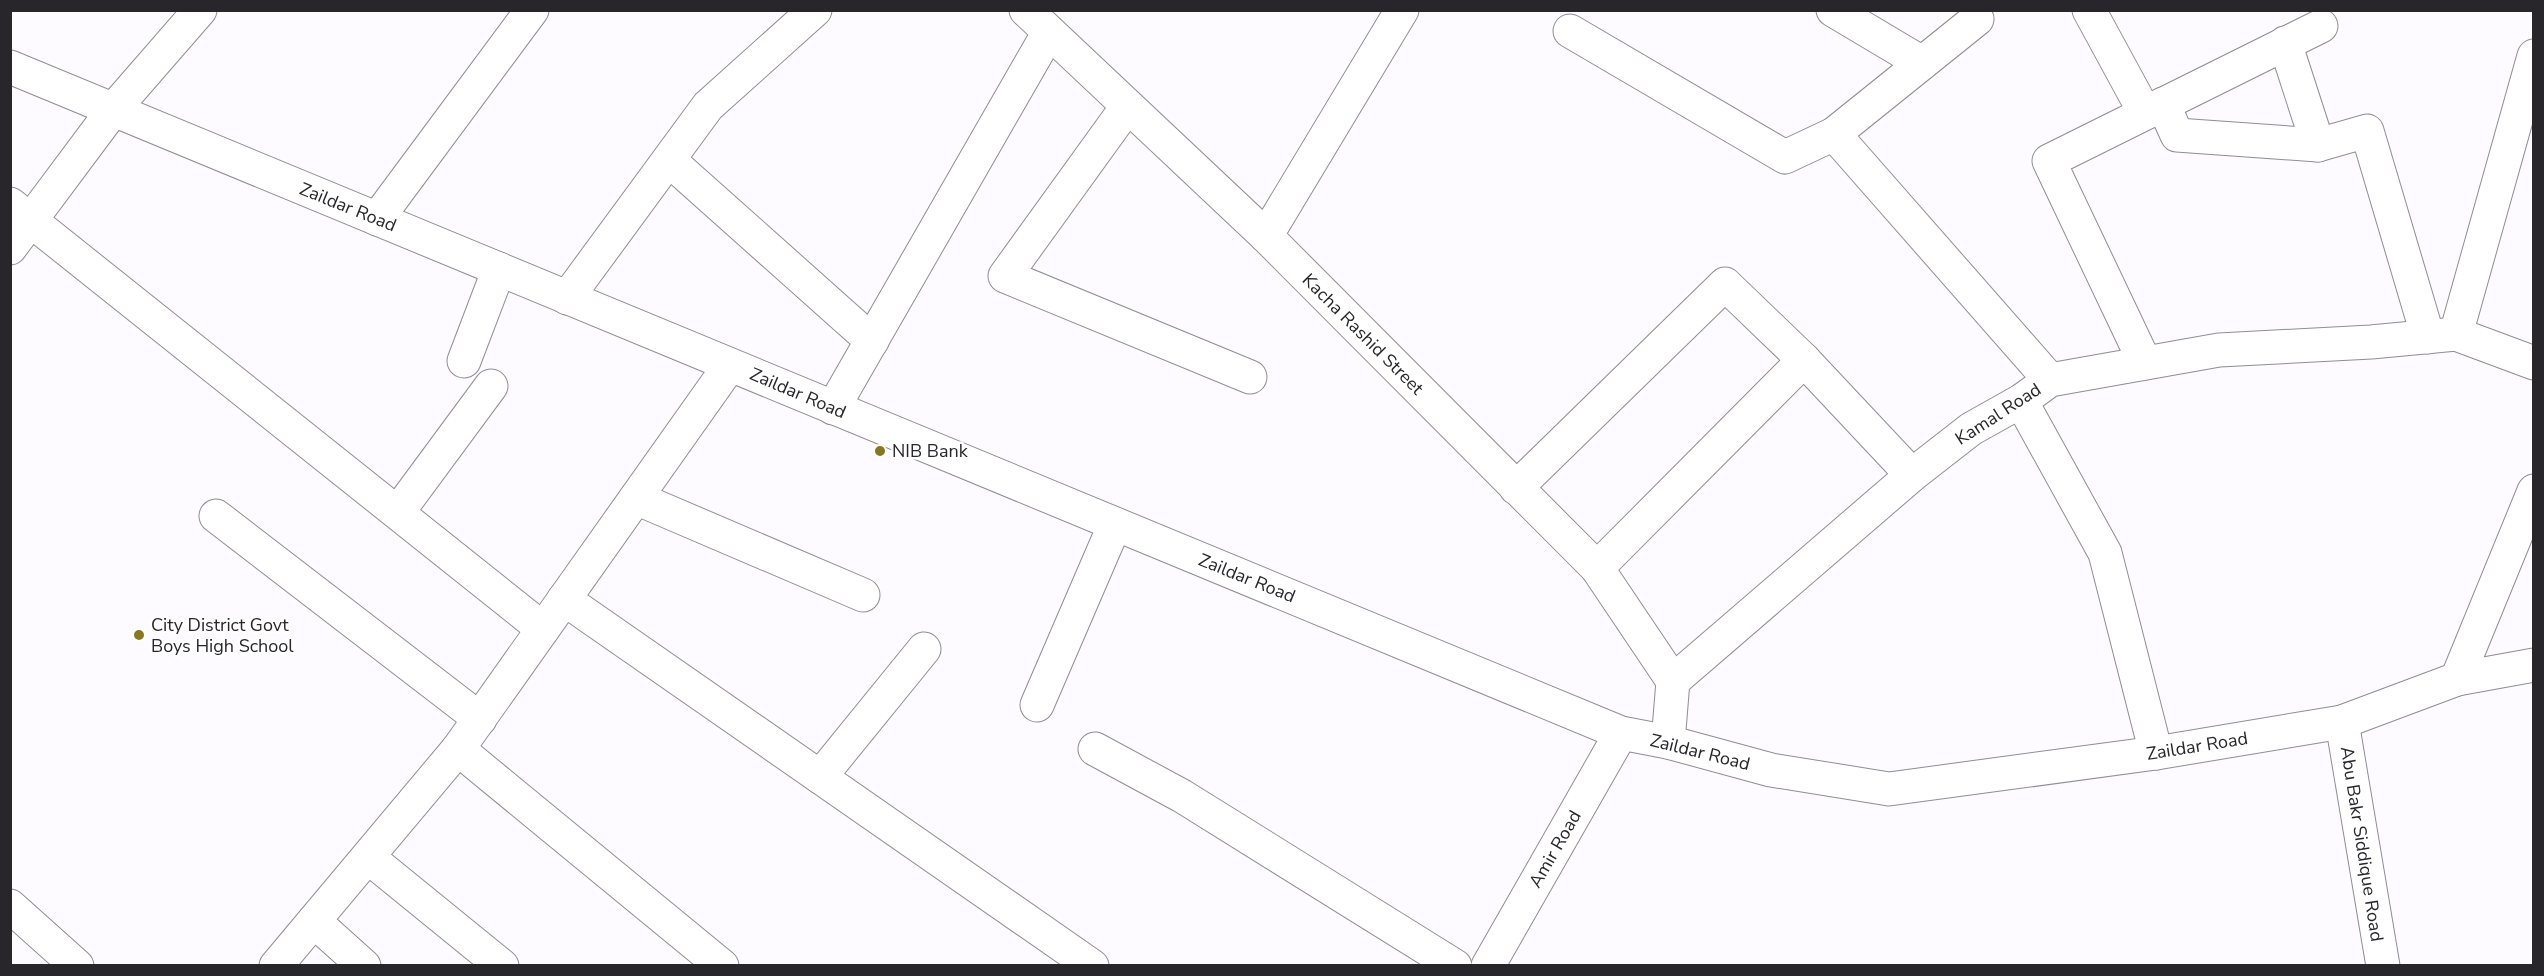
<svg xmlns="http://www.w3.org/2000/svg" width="2544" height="976" font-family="'Nunito Sans',sans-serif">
  <rect width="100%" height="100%" fill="#fdfbff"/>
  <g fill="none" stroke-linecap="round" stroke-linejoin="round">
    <defs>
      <g id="minor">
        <path d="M1026 10 1266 236 1597 568 1673 681"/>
        <path d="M1833 10 1922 63"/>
        <path d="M2089 10 2145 113"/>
        <path d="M1977 19 1834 134 2050 380"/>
        <path d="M1570 31 1785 157 1834 134"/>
        <path d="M2285 43 2318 145 2367 131 2428 337"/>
        <path d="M2163 104 2177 135 2318 145"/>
        <path d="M1127 107 1005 276 1250 377"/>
        <path d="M669 160 872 341"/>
        <path d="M10 204 543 629"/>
        <path d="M377 219 532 10"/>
        <path d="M1266 236 1402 10"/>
        <path d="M10 248 113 110 200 10"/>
        <path d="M567 298 708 106 815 10"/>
        <path d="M2456 334 2534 56"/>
        <path d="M464 361 499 269"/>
        <path d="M2145 363 2049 161 2321 26"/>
        <path d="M2021 401 2105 553 2156 753"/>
        <path d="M833 408 1049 32"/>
        <path d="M1516 488 1725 284 1804 360 1912 475"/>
        <path d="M636 498 863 595"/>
        <path d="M398 512 491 386"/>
        <path d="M216 516 480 719"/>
        <path d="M1597 568 1804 360"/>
        <path d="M564 599 1092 966"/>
        <path d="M2457 679 2534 491"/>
        <path d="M1037 705 1115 524"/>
        <path d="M2342 722 2383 966"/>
        <path d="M1668 742 1673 681 1912 475 1971 429 2021 401 2050 380 2219 350 2371 342 2456 334 2534 363"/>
        <path d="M458 749 722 966"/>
        <path d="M1095 749 1182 796 1455 966"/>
        <path d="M820 777 924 649"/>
        <path d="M368 857 502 966"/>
        <path d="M10 906 77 966"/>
        <path d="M314 921 364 966"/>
        <path d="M276 966 458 749 730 365"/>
      </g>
      <g id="major">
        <path d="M10 67 1621 733 1668 742 1771 770 1889 789 2156 753 2342 722 2457 679 2534 665"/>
        <path d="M1488 966 1621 733"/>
      </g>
    </defs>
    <!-- minor casing -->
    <use href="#minor" stroke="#918c95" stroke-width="35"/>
    <!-- major casing -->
    <use href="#major" stroke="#918c95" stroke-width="35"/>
    <!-- minor -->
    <use href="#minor" stroke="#fff" stroke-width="33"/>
    <!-- major -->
    <use href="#major" stroke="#fff" stroke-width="33"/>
  </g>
  <!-- markers -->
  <g fill="#89771c" stroke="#fff" stroke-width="2">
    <circle cx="880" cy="451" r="6"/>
    <circle cx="139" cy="635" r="6"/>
  </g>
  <g text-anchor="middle" stroke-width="5" stroke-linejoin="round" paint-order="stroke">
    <!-- street labels -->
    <g font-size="18" fill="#28262a" stroke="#fff">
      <text transform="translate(348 207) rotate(22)" y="6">Zaildar Road</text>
      <text transform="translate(1363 334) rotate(45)" y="6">Kacha Rashid Street</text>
      <text transform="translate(798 393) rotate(23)" y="6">Zaildar Road</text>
      <text transform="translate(1998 414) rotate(-33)" y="6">Kamal Road</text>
      <text transform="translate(1247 578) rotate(22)" y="6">Zaildar Road</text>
      <text transform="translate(2197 746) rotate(-9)" y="6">Zaildar Road</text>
      <text transform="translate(1700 752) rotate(14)" y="6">Zaildar Road</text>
      <text transform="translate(2362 844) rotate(81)" y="6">Abu Bakr Siddique Road</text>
      <text transform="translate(1555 849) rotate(-60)" y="6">Amir Road</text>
    </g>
    <!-- poi labels -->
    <g font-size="18" fill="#28262a" stroke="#fff" text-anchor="start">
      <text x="892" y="457">NIB Bank</text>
      <text x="151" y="631">City District Govt<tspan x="151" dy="21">Boys High School</tspan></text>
    </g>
  </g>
  <!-- border -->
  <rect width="2544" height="976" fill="none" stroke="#28262a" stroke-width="24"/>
</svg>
